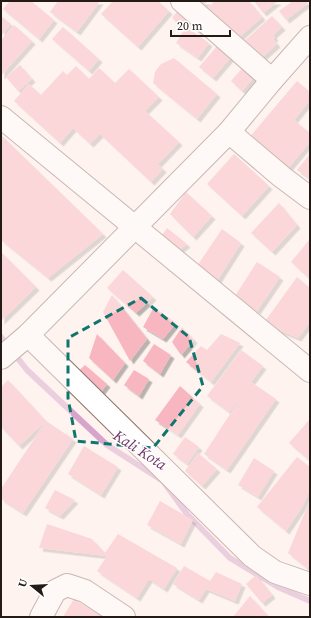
<svg xmlns="http://www.w3.org/2000/svg" width="311" height="618" font-family="'Source Serif 4',serif">
  <defs>
    <filter id="shadow"><feDropShadow dx="3.5" dy="3.5" stdDeviation="0" flood-color="#0004"/></filter>
  </defs>
  <rect width="100%" height="100%" fill="#fef3ee"/>
  <g fill="none" stroke-linecap="round" stroke-linejoin="round">
    <!-- stream -->
    <path stroke="#d7a5cc" stroke-width="6" d="M1 337 27 370 107 445 163 481 187 514 230 558 278 587 310 601"/>
  </g>
  <!-- building -->
  <g fill="#f8b6c0" filter="url(#shadow)">
    <path d="M10 1H31L54 20 39 39 3 9Z"/>
    <path d="M58 1H100L77 32 50 12Z"/>
    <path d="M113 1H158L169 11 138 47 101 14Z"/>
    <path d="M191 1H208L200 9Z"/>
    <path d="M215 1H249L262 17 234 42 205 10Z"/>
    <path d="M254 1H278L263 13Z"/>
    <path d="M293 1H307L308 3 286 20 279 11Z"/>
    <path d="M181 7 203 27 198 32 187 22 182 28 172 18Z"/>
    <path d="M1 16 11 24 2 35 1 34Z"/>
    <path d="M272 16 282 27 273 35 275 37 273 39 277 44 257 62 241 44Z"/>
    <path d="M14 25 32 41 1 76V40Z"/>
    <path d="M63 27 99 59 89 71 52 39Z"/>
    <path d="M186 27 209 43 198 58 176 43Z"/>
    <path d="M218 45 231 57 213 78 199 67Z"/>
    <path d="M174 58 217 94 197 119 153 83 155 72 161 64Z"/>
    <path d="M20 65 32 79 18 91 6 77Z"/>
    <path d="M76 66 89 79 99 68 115 83 129 69 159 97 145 111 179 142 158 164 163 169 151 182 100 134 90 144 73 128 60 143 14 101 29 84 41 95 63 71 67 75Z"/>
    <path d="M244 66 255 76 242 91 231 81Z"/>
    <path d="M297 81 310 92V100L294 120 310 133V142L286 171 248 139Z"/>
    <path d="M1 135 103 234 48 278 1 240Z"/>
    <path d="M234 154 269 186 242 216 207 184Z"/>
    <path d="M310 154V179L297 170Z"/>
    <path d="M186 192 212 216 193 237 170 214Z"/>
    <path d="M279 203 297 225 272 252 251 233Z"/>
    <path d="M167 228 187 244 170 257 158 241Z"/>
    <path d="M222 229 241 243 212 289 191 275Z"/>
    <path d="M310 239V279L291 262Z"/>
    <path d="M1 252 36 287 1 321Z"/>
    <path d="M257 262 280 277 257 311 235 296Z"/>
    <path d="M123 270 153 297 136 313 107 288Z"/>
    <path d="M297 277 310 288V322L298 338 278 330 266 320Z"/>
    <path d="M112 295 147 339 130 361 103 312Z"/>
    <path d="M154 307 176 323 163 339 143 327Z"/>
    <path d="M182 327 194 340 181 355 172 342Z"/>
    <path d="M97 334 125 363 113 380 89 358Z"/>
    <path d="M221 334 240 343 211 382 186 362 201 346 207 350Z"/>
    <path d="M154 344 171 355 160 374 143 361Z"/>
    <path d="M241 350 263 366 251 382 276 399 227 470 204 454 247 388 229 412 207 396Z"/>
    <path d="M85 365 107 384 97 397 74 375Z"/>
    <path d="M134 370 149 379 139 396 124 385Z"/>
    <path d="M8 380 46 421 73 439 23 513 1 499V489L46 421 19 446 1 427V387Z"/>
    <path d="M180 386 200 404 178 435 155 420Z"/>
    <path d="M310 419V461L289 443Z"/>
    <path d="M185 437 199 447 187 464 173 454Z"/>
    <path d="M84 446 118 467 101 495 68 474Z"/>
    <path d="M198 453 217 469 202 486 185 471Z"/>
    <path d="M297 457 310 467V490L302 507 286 531 257 507Z"/>
    <path d="M254 458 274 471 258 497 238 485Z"/>
    <path d="M55 490 75 500 60 516 45 508Z"/>
    <path d="M310 500V564L307 568 288 553Z"/>
    <path d="M160 501 193 520 181 544 147 525Z"/>
    <path d="M47 524 92 539 105 553 118 534 177 568 164 589 149 579 137 598 97 571 107 556 39 548Z"/>
    <path d="M184 566 210 581 216 572 242 584 235 601 206 589 199 600 173 584Z"/>
    <path d="M256 575 272 595 262 603 246 584Z"/>
    <path d="M250 596 269 617H233Z"/>
    <path d="M74 599 103 617H63Z"/>
  </g>
  <g fill="none" stroke-linecap="round" stroke-linejoin="round">
    <defs>
      <g id="minor">
        <path d="M182 1 272 80"/>
        <path d="M1 117 310 371"/>
        <path d="M229 132 282 177 310 198"/>
        <path d="M28 335 252 556 275 572 310 584"/>
        <path d="M1 358 28 335 229 132 272 80 310 37"/>
        <path d="M41 617 55 591 67 585 85 591 124 617"/>
      </g>
    </defs>
    <!-- minor casing -->
    <use href="#minor" stroke="#897269" stroke-width="24"/>
    <!-- minor -->
    <use href="#minor" stroke="#fff" stroke-width="22"/>
  </g>
  <!-- marked area -->
  <path d="M0 0H311V618H0ZM141 298 189 337 203 386 153 448 76 441 68 398V338Z" fill="#fef3ee" fill-opacity=".55" fill-rule="evenodd"/>
  <path fill="none" stroke="#0f766e" stroke-width="3" stroke-dasharray="8 5" stroke-linejoin="round" d="M141 298 189 337 203 386 153 448 76 441 68 398V338Z"/>
  <g text-anchor="middle" stroke-width="3" stroke-linejoin="round" paint-order="stroke">
    <!-- water labels -->
    <g font-size="15" font-style="italic" fill="#733769" stroke="#fff">
      <text transform="translate(140 450) rotate(33)" y="5">Kali Kota</text>
    </g>
  </g>
  <!-- border -->
  <rect width="311" height="618" fill="none" stroke="#241b17" stroke-width="4"/>
  <!-- north arrow -->
  <g transform="translate(32 586) rotate(288)" stroke="#ffffff" stroke-width="3" paint-order="stroke">
  <path d="M0-3L7 15L0 10L-7 15Z" fill="#241b17"/>
  <text y="-6" font-size="11" font-weight="bold" text-anchor="middle" fill="#241b17">U</text>
  </g>
  <!-- scale -->
  <path d="M171 30v6h59v-6" fill="none" stroke="#241b17" stroke-width="2"/>
  <text x="177" y="30" font-size="12" fill="#241b17" stroke="#ffffff" stroke-width="3" paint-order="stroke">20 m</text>
</svg>
